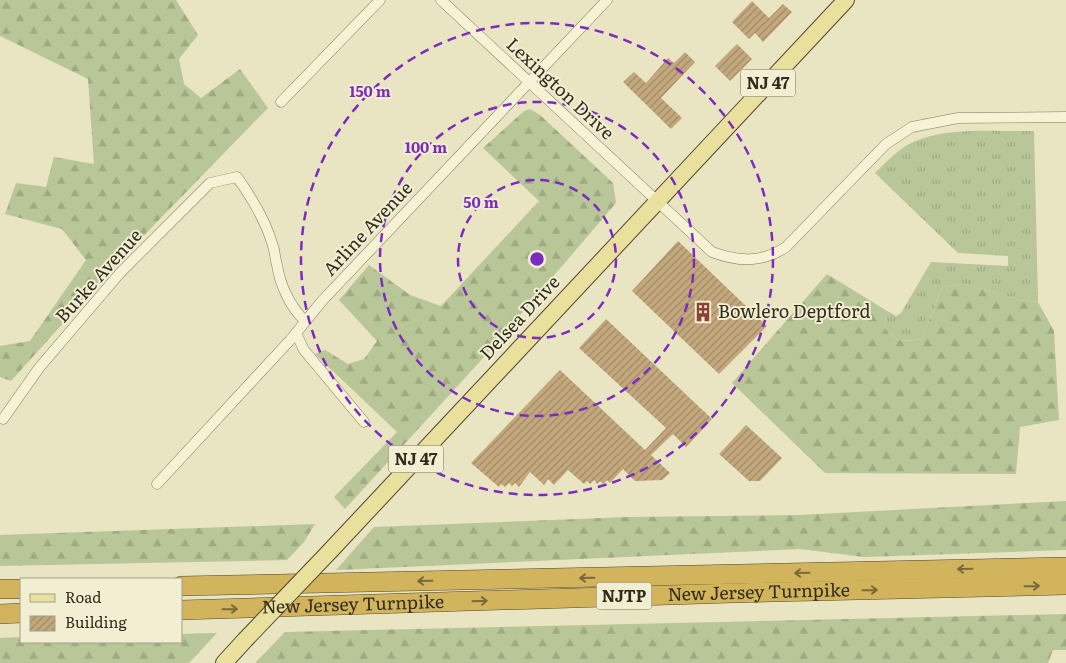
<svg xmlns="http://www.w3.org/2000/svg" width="1066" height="663" font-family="Literata,serif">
  <defs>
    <pattern id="grass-tufts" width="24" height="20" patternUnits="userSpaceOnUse" patternTransform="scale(1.25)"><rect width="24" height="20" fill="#b8c698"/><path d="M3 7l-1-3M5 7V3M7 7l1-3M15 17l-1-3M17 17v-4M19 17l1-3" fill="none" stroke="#9faa83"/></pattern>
    <pattern id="forest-firs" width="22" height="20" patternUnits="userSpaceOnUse" patternTransform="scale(1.25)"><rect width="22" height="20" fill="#b8c698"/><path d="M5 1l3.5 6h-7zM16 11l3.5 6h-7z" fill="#9faa83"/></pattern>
    <pattern id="building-hatch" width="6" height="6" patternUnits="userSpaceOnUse" patternTransform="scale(1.25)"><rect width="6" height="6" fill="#c4a87d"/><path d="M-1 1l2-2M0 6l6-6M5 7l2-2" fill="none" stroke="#a08966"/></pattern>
  </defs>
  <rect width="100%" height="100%" fill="#e9e5c3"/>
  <!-- grass -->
  <path fill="url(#grass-tufts)" d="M1034 131 1038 302 1019 300 963 284 942 287 922 339C904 341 894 343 884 326L887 311 896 316 901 313 931 262 1008 266V256L958 253 875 173C884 164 894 154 904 147 939 125 994 132 1034 131Z"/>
  <!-- forest -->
  <g fill="url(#forest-firs)">
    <path d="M0 0H176L198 35 179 59 184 84 201 98 240 69 268 108 120 260 11 381 0 377V346L30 341 86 260 62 229 5 214 16 183 46 187 54 157 94 164 88 79 0 36Z"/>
    <path d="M530 109 540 115 613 183 616 203 485 356 345 509 334 497 397 432 315 354 325 350 348 364 364 359 377 341 339 300 369 265 410 295 441 306 539 201 483 148 524 111Z"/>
    <path d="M827 274 887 311 884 326C894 343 904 342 922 339L942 287 963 284 1019 300 1038 302 1054 331 1059 420 1020 427 1016 474 825 473 732 383Z"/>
    <path d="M1066 501V550L864 557 800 549 336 570 374 527 628 517 799 515Z"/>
    <path d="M315 524 304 542 287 560 0 566V535Z"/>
    <path d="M1066 614V650H1053L1048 663H255L285 632Z"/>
    <path d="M217 633 189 663H0V638L21 637V642H181V634Z"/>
  </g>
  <!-- building -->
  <g fill="url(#building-hatch)">
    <path d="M752 1 769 18 783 4 792 12 763 42 755 33 749 39 732 22Z"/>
    <path d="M737 44 752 59 730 81 715 66Z"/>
    <path d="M685 52 695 62 661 98 682 118 671 129 623 82 634 72 646 83 668 58 674 63Z"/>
    <path d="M678 241 767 326 719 374 632 291Z"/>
    <path d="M606 319 712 419 686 447 673 434 651 455 670 473 662 480 635 481 623 469 610 483 607 480 603 484 600 481 597 484 594 480 590 484 587 481 584 484 568 470 554 485 548 479 544 485 530 472 519 487 515 483 512 486 509 483 505 487 501 484 499 487 471 463 560 370 645 450 666 428 579 348Z"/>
    <path d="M746 425 782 458 760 481H749L719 454Z"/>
  </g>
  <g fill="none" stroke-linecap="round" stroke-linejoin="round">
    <defs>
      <g id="street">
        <path d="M441 0 712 252C739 262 762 263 786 247L886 144 912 127 958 118 1066 117"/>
        <path d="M281 102 380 0"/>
        <path d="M296 333 304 350 364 422"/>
        <path d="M3 419 39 368 120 273 210 183 237 177C252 198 266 221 273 246 275 252 275 259 277 265 280 285 290 306 304 320"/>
        <path d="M157 484 292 338 322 301 607 0"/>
      </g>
      <g id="primary">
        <path d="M331 550 846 0"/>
        <path d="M224 663 245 640"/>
      </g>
      <g id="highway">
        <path d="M181 586 1066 567"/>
        <path d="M0 589H21"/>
        <path id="s1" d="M181 610 733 593 1066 585"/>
        <path d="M0 614 21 613"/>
      </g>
    </defs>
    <!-- street casing -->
    <use href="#street" stroke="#82775c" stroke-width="11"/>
    <!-- primary casing -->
    <use href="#primary" stroke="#504530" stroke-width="18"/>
    <!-- highway casing -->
    <use href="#highway" stroke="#504530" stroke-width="20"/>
    <!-- street -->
    <use href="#street" stroke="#f5f2d5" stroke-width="10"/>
    <!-- primary -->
    <use href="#primary" stroke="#e9e09e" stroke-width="16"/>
    <!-- highway -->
    <use href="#highway" stroke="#d1b45b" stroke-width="19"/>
    <defs>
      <path id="primary-bridge" d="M245 640 331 550"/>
    </defs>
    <!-- primary-bridge casing -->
    <use href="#primary-bridge" stroke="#504530" stroke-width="18" stroke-linecap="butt"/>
    <!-- primary-bridge -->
    <use href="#primary-bridge" stroke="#e9e09e" stroke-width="16"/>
  </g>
  <!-- one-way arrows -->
  <defs><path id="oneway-shaft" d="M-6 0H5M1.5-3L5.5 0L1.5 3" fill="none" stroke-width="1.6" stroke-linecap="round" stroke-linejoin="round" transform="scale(1.25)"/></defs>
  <g stroke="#7a6939">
    <use href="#oneway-shaft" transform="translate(965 569) rotate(179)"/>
    <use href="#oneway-shaft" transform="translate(802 573) rotate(179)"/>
    <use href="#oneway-shaft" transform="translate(587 578) rotate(179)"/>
    <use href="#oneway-shaft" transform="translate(425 581) rotate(179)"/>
    <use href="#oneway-shaft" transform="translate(1032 586) rotate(-1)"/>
    <use href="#oneway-shaft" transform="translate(870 590) rotate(-1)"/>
    <use href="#oneway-shaft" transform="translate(480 601) rotate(-2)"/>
    <use href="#oneway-shaft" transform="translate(230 609) rotate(-1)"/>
  </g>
  <!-- distance rings -->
  <g fill="none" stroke="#7b2cbf" stroke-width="2.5" stroke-dasharray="9 6">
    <circle cx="537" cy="259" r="79"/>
    <circle cx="537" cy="259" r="157"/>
    <circle cx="537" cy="259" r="236"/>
  </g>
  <!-- icons -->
  <defs>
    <symbol id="building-bare" viewBox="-9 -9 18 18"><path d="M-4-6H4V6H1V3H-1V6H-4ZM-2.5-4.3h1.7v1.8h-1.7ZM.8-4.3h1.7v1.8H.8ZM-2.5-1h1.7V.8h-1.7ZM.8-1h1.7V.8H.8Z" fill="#8b4232" stroke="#f1eed2" stroke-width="2.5" paint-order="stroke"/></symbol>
  </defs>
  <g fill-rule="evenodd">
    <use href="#building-bare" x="689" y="298" width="28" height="28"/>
  </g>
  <g text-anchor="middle" stroke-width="4" stroke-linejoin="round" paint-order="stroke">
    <!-- shield labels -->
    <g fill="#f1eed2" stroke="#6c6654" stroke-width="1">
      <rect x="740.5" y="69.5" width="55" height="27" rx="4"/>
      <rect x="388.5" y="445.5" width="55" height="27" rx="4"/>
      <rect x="596.5" y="582.5" width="55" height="27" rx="4"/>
    </g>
    <g font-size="16" font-weight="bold" fill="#332c1e">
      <text x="768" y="89">NJ 47</text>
      <text x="416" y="465">NJ 47</text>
      <text x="624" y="602">NJTP</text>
    </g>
    <!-- street labels -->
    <g font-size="18" fill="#332c1e" stroke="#f1eed2">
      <text transform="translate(560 89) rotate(43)" y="6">Lexington Drive</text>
      <text transform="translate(368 229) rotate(-47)" y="6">Arline Avenue</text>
      <text transform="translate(99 276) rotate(-48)" y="6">Burke Avenue</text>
      <text transform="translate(520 318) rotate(-47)" y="6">Delsea Drive</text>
      <text dy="6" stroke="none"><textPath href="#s1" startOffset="578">New Jersey Turnpike</textPath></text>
      <text dy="6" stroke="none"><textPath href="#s1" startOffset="172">New Jersey Turnpike</textPath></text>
    </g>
    <!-- poi labels -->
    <g font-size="18" fill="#332c1e" stroke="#f1eed2" text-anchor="start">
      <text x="718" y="318">Bowlero Deptford</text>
    </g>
  </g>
  <circle cx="537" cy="259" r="8" fill="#7b2cbf" stroke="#f1eed2" stroke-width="2.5"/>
  <g font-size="15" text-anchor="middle" font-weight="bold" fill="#7b2cbf" stroke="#f1eed2" stroke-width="4" stroke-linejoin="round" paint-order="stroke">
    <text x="370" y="97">150 m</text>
    <text x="426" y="153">100 m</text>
    <text x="481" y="208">50 m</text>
  </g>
  <!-- legend -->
  <rect x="20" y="578" width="162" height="65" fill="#f1eed2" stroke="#a5a08a"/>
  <rect x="30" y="594" width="25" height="8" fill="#e9e09e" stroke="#a5a08a"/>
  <text x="65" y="603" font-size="15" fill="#332c1e">Road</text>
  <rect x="30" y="616" width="25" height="15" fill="url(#building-hatch)" stroke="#a5a08a"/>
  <text x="65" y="628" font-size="15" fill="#332c1e">Building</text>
</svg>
